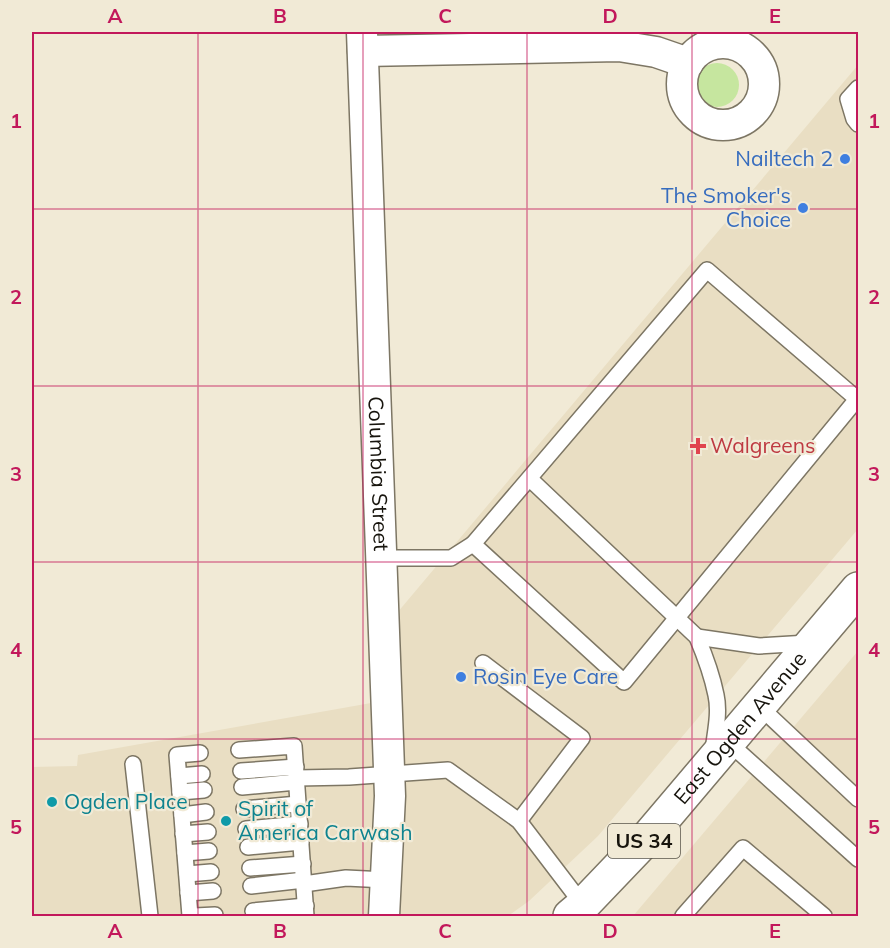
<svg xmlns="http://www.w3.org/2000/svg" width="890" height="948" font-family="Mulish,sans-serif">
  <rect width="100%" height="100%" fill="#f1ead6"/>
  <!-- built -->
  <g fill="#e9dec3">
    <path d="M858 65V529L598 836 529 901 508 916H32V767L77 766 78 755 388 700 397 613Z"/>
    <path d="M858 651V916H633Z"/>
  </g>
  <!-- green -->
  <circle fill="#c6e69f" cx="717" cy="85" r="22"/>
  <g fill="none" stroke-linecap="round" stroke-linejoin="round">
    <defs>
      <g id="service">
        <path d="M858 88 848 99 854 119 858 124"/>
        <path d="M857 399 624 682 473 544 707 270 857 399 858 400"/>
        <path d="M530 479 697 637C705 656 712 675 716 695 720 713 715 733 713 751"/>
        <path d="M381 558H451L473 544"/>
        <path d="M697 637 759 646 808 643"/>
        <path d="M483 663 582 738 519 821"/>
        <path d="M759 706 858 799"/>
        <path d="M728 742 858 859"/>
        <path d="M239 750 294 746 306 916"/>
        <path d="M133 764 150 916"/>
        <path d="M241 771 296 767"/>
        <path d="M179 776 202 774"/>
        <path d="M297 778 349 777 448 770 519 821 583 905"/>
        <path d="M242 787 297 782"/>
        <path d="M180 792 204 790"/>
        <path d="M244 809 298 804"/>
        <path d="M182 815 206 812"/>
        <path d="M246 829 300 824"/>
        <path d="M183 834 208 832"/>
        <path d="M248 847 301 842"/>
        <path d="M185 853 209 851"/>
        <path d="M250 868 303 864"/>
        <path d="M187 874 211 872"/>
        <path d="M304 884 346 878 386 880"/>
        <path d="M251 886 304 880"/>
        <path d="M188 893 213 891"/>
        <path d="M253 911 306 906"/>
        <path d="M190 916 177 755 200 753"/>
        <path d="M195 916 215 915"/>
        <path d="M683 916 743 848 824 916"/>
      </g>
      <g id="minor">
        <path id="s1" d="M362 32 390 796 384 916"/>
        <circle cx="723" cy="84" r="41"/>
        <path d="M363 51 619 46 656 52 688 63"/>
      </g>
      <g id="primary">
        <path id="s2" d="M570 916 583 905 648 837 858 589"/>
      </g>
    </defs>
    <!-- service casing -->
    <use href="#service" stroke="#7d7664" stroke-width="18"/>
    <!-- minor casing -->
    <use href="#minor" stroke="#7d7664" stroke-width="33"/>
    <!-- primary casing -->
    <use href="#primary" stroke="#7d7664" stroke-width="36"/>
    <!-- service -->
    <use href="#service" stroke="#fff" stroke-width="15"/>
    <!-- minor -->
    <use href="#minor" stroke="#fff" stroke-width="30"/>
    <!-- primary -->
    <use href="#primary" stroke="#fff" stroke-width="33"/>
  </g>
  <!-- grid -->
  <path fill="none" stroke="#c2185b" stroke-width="1.5" stroke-opacity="0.55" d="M198 32V916M363 32V916M527 32V916M692 32V916M32 209H858M32 386H858M32 562H858M32 739H858"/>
  <!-- markers -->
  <g fill="#3f7fe0" stroke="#f1ead6" stroke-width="2">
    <circle cx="845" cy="159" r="6"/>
    <circle cx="803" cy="208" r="6"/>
    <circle cx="461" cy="677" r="6"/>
  </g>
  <path fill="#e0444e" stroke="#f1ead6" stroke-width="2" d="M695 437h6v6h6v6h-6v6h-6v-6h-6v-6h6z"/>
  <g fill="#0f9aa8" stroke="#f1ead6" stroke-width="2">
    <circle cx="52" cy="802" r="6"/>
    <circle cx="226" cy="821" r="6"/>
  </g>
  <g text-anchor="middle" stroke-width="4.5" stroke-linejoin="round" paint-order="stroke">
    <!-- shield labels -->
    <rect fill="#f1ead6" stroke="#585449" stroke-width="1.5" x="608" y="824" width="72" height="34" rx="4.5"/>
    <g font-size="20" font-weight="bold" fill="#17140d">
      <text x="644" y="848">US 34</text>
    </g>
    <!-- shop labels -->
    <g font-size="21" fill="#366cbe" stroke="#f1ead6" text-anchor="end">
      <text x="833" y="166">Nailtech 2</text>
      <text x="791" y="203">The Smoker's<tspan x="791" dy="24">Choice</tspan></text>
      <text x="473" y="684" text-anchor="start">Rosin Eye Care</text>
    </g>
    <!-- health labels -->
    <g font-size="21" fill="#be3a42" stroke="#f1ead6" text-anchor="start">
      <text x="710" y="453">Walgreens</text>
    </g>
    <!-- street labels -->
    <g font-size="21" fill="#17140d" stroke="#f1ead6">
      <text dy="7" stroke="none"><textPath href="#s1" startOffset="442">Columbia Street</textPath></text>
      <text dy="7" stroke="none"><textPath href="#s2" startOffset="254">East Ogden Avenue</textPath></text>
    </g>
    <!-- culture labels -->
    <g font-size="21" fill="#0d838f" stroke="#f1ead6" text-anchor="start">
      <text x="64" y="809">Ogden Place</text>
      <text x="238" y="816">Spirit of<tspan x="238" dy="24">America Carwash</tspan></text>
    </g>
  </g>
  <!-- border -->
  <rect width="890" height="948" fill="none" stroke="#f1ead6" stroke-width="66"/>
  <rect x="33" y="33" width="824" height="882" fill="none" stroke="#c2185b" stroke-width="2"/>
  <g font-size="20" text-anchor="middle" font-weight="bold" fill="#c2185b">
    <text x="115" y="23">A</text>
    <text x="280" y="23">B</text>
    <text x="445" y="23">C</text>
    <text x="610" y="23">D</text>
    <text x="775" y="23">E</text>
    <text x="16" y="128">1</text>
    <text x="874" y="128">1</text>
    <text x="16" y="304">2</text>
    <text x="874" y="304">2</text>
    <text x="16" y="481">3</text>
    <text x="874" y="481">3</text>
    <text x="16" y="657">4</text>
    <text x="874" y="657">4</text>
    <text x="16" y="834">5</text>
    <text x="874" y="834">5</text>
    <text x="115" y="938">A</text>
    <text x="280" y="938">B</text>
    <text x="445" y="938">C</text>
    <text x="610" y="938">D</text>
    <text x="775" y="938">E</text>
  </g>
</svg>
